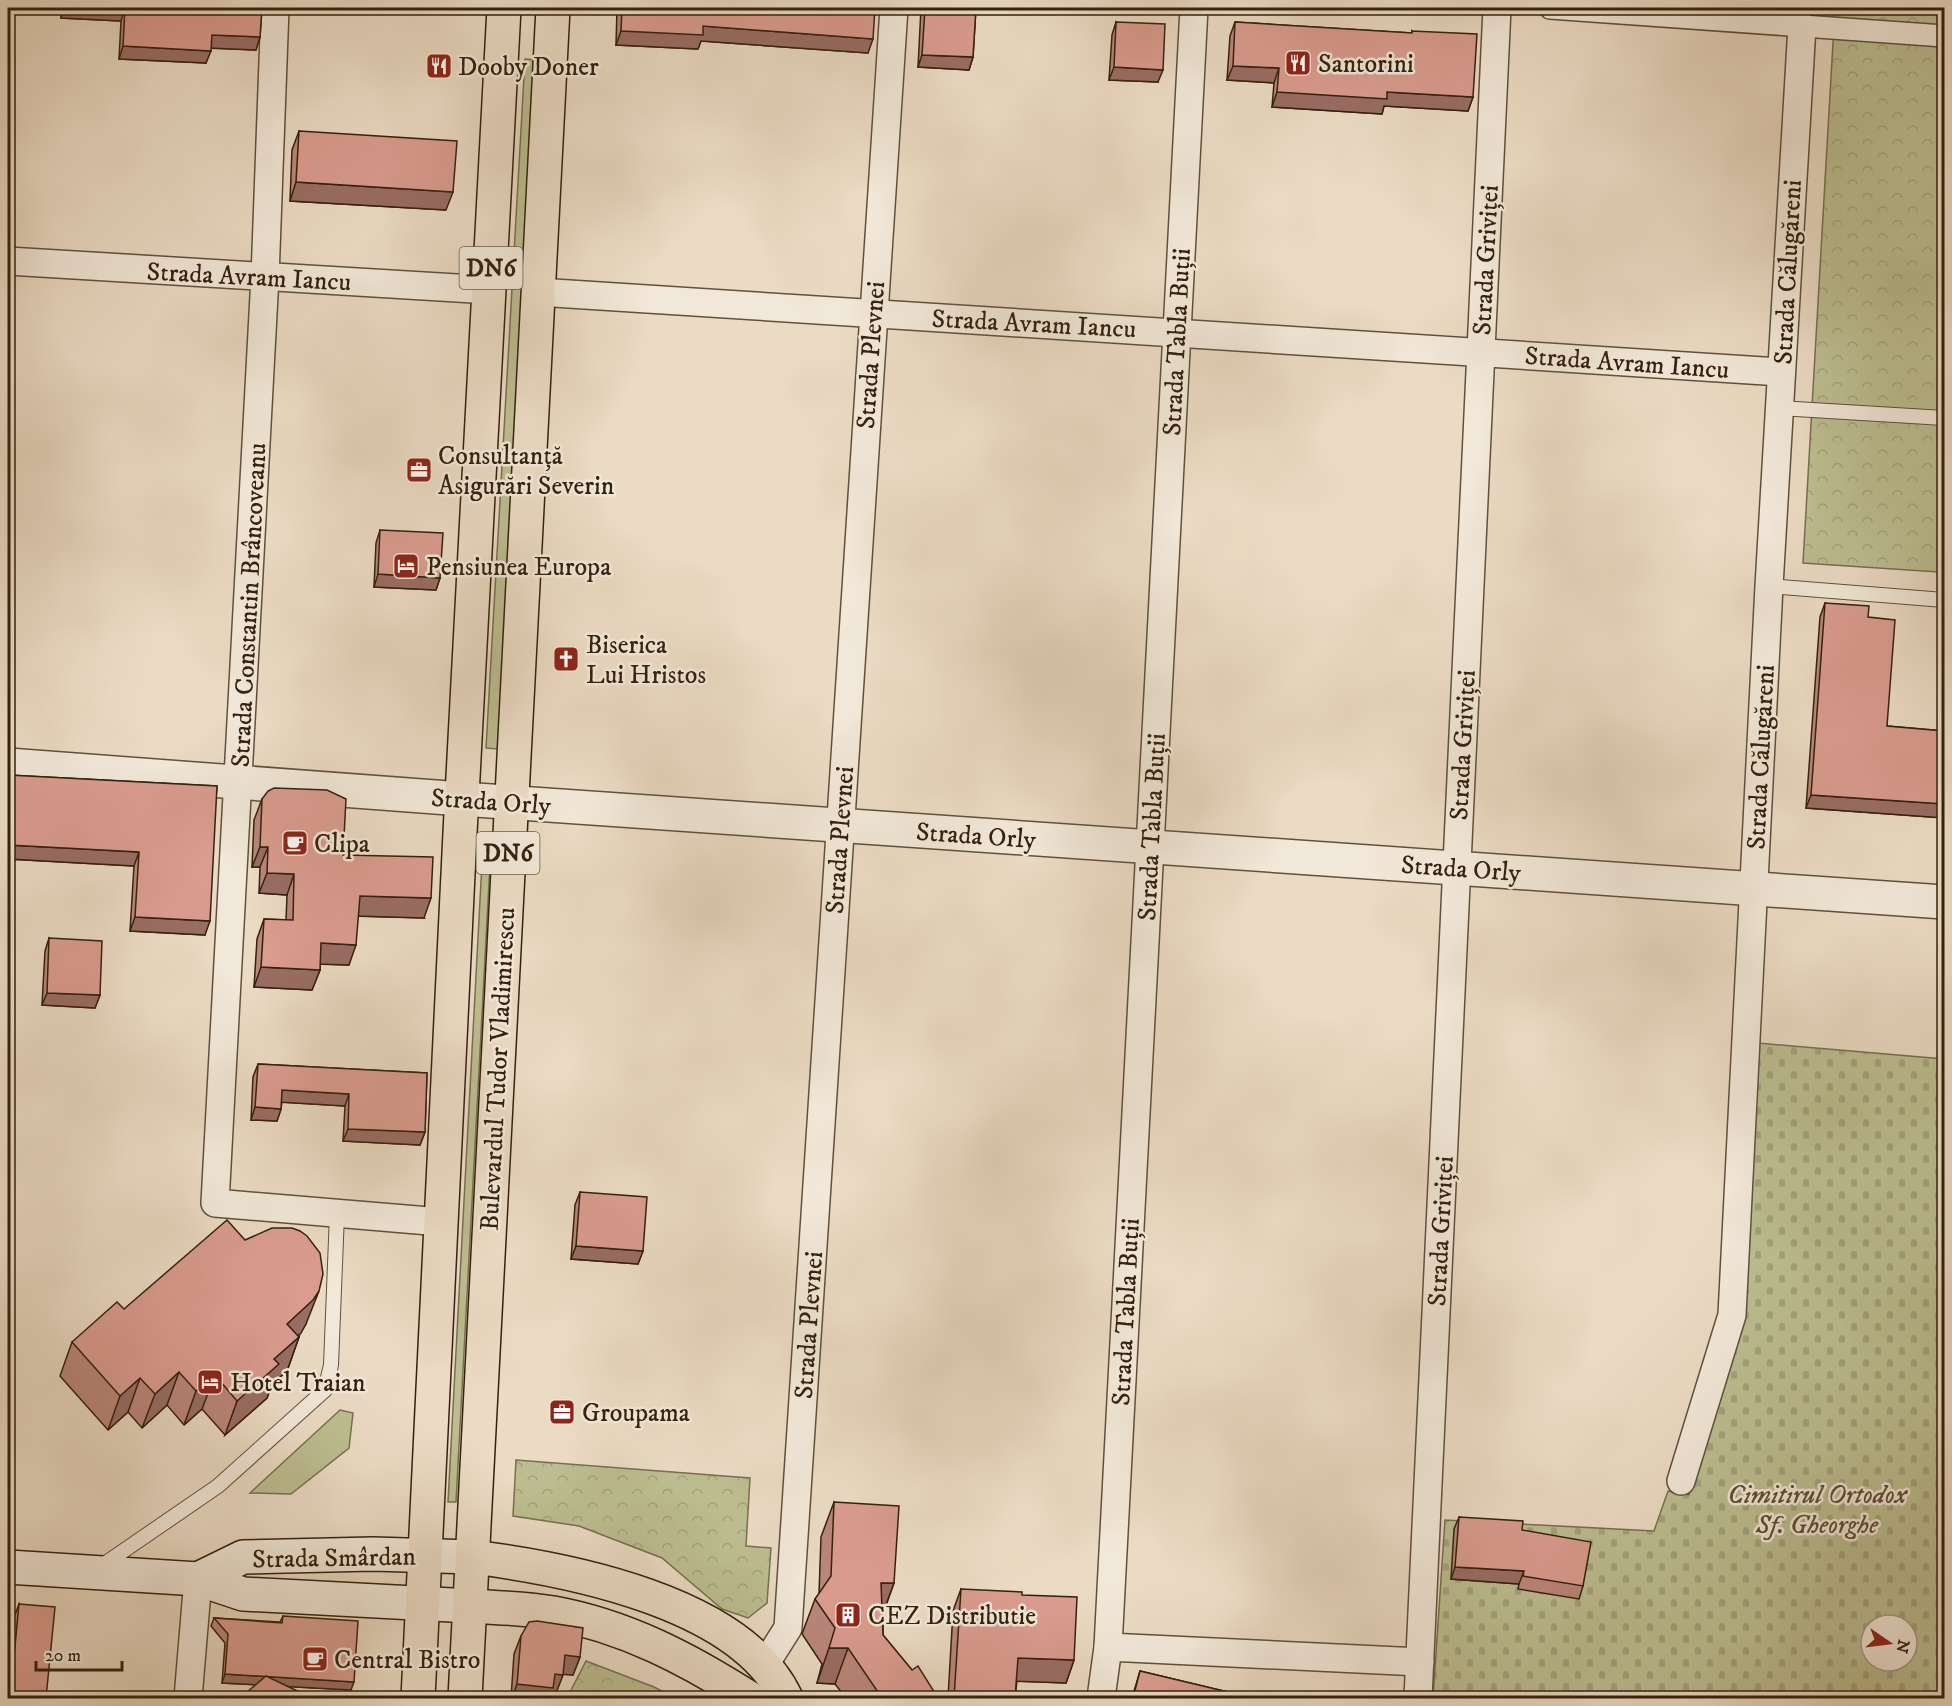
<svg xmlns="http://www.w3.org/2000/svg" width="1952" height="1706" font-family="'IM FELL DW Pica',serif">
  <defs>
    <pattern id="cemetery-stones" width="16" height="16" patternUnits="userSpaceOnUse" patternTransform="scale(1.5)"><rect width="16" height="16" fill="#bcbe91"/><path d="M2 7V4a2 2 0 0 1 4 0v3zM10 15v-3a2 2 0 0 1 4 0v3z" fill="#a2a37c"/></pattern>
    <pattern id="park-crowns" width="20" height="18" patternUnits="userSpaceOnUse" patternTransform="scale(1.5)"><rect width="20" height="18" fill="#bcbe91"/><path d="M2 6a3 3 0 1 1 6 0M12 15a3 3 0 1 1 6 0" fill="none" stroke="#a2a37c"/></pattern>
  </defs>
  <rect width="100%" height="100%" fill="#ebdbc4"/>
  <filter id="stains"><feTurbulence type="fractalNoise" baseFrequency=".00333" numOctaves="4"/><feColorMatrix values="0 0 0 0 .2 0 0 0 0 .09 0 0 0 0 .02 0 0 0 .5 -.17"/></filter>
  <radialGradient id="worn" r=".72"><stop offset=".6" stop-color="#630" stop-opacity="0"/><stop offset="1" stop-color="#630" stop-opacity=".3"/></radialGradient>
  <!-- grass -->
  <g fill="#bcbe91" stroke="#787050" stroke-width="1.5">
    <path d="M525 59 538 60 498 749 486 748Z"/>
    <path d="M483 844 491 845 456 1502H448Z"/>
    <path d="M340 1410 353 1413 349 1448 291 1494 250 1493Z"/>
  </g>
  <!-- cemetery -->
  <path fill="url(#cemetery-stones)" stroke="#787050" stroke-width="1.5" fill-rule="evenodd" d="M1758 1043 1944 1059V1698H1433L1445 1520 1654 1531 1668 1491 1689 1495 1742 1316ZM1871 1625H1907V1661H1871Z"/>
  <!-- park -->
  <g fill="url(#park-crowns)" stroke="#787050" stroke-width="1.5">
    <path d="M1835 8H1944V454L1938 572 1803 563Z"/>
    <path d="M516 1460 750 1478 746 1546 771 1548 767 1603 748 1618 722 1609 662 1558 579 1526 513 1516Z"/>
    <path d="M586 1661 654 1687 675 1698H567Z"/>
  </g>
  <g fill="none" stroke-linecap="round" stroke-linejoin="round">
    <defs>
      <g id="service">
        <path d="M1779 408 1944 418"/>
        <path d="M1769 586 1944 600"/>
        <path d="M100 1567 218 1486 325 1390 331 1365 337 1214"/>
      </g>
      <path id="pedestrian" d="M1550 8 1944 36"/>
      <g id="minor">
        <path d="M275 8 265 277 215 1203 441 1222"/>
        <path d="M8 261 490 290"/>
        <path d="M538 292 1781 372"/>
        <path d="M1681 1481 1732 1315 1769 586 1802 26"/>
        <path d="M1108 1647 1194 8"/>
        <path d="M764 1666 788 1628 894 8"/>
        <path d="M188 1698 198 1579"/>
        <path d="M1101 1698 1108 1647 1420 1662"/>
        <path d="M1418 1698 1497 8"/>
      </g>
      <path id="tertiary" d="M8 765 462 799 1944 902"/>
      <g id="secondary">
        <path d="M8 1567 198 1579 243 1594 471 1606"/>
        <path d="M198 1579 243 1557 373 1554 473 1557"/>
      </g>
      <g id="primary">
        <path d="M473 1557C568 1569 741 1602 786 1698"/>
        <path d="M471 1606C498 1608 526 1608 553 1613 625 1626 688 1659 749 1698"/>
        <path d="M418 1698 460 833 504 8"/>
        <path d="M465 1698 553 8"/>
      </g>
    </defs>
    <!-- service casing -->
    <use href="#service" stroke="#61503c" stroke-width="16"/>
    <!-- pedestrian casing -->
    <use href="#pedestrian" stroke="#61503c" stroke-width="24"/>
    <!-- minor casing -->
    <use href="#minor" stroke="#61503c" stroke-width="30"/>
    <!-- tertiary casing -->
    <use href="#tertiary" stroke="#61503c" stroke-width="36"/>
    <!-- secondary casing -->
    <use href="#secondary" stroke="#33210e" stroke-width="36"/>
    <!-- primary casing -->
    <use href="#primary" stroke="#33210e" stroke-width="36"/>
    <!-- service -->
    <use href="#service" stroke="#f2e8d9" stroke-width="14"/>
    <!-- pedestrian -->
    <use href="#pedestrian" stroke="#f2e8d9" stroke-width="21"/>
    <!-- minor -->
    <use href="#minor" stroke="#f2e8d9" stroke-width="27"/>
    <!-- tertiary -->
    <use href="#tertiary" stroke="#f2e8d9" stroke-width="33"/>
    <!-- secondary -->
    <use href="#secondary" stroke="#f2e8d9" stroke-width="33"/>
    <!-- primary -->
    <use href="#primary" stroke="#ebdbc4" stroke-width="33"/>
  </g>
  <!-- wall -->
  <g fill="#bb867b" stroke="#33210e" stroke-width="1.5">
    <path d="M61 8H262L260 37 256 50 211 48 206 63 119 59 121 21 61 18Z"/>
    <path d="M617 8H875L868 53 701 41 698 49 616 45Z"/>
    <path d="M921 8H976L973 57 969 70 918 67Z"/>
    <path d="M1116 22 1158 82 1109 80 1112 35Z"/>
    <path d="M1235 22 1412 33V31L1473 97 1468 111 1384 106 1382 114 1272 107 1274 83 1227 80 1230 36Z"/>
    <path d="M299 131 446 210 290 201 292 150Z"/>
    <path d="M380 530 440 578 436 590 374 587 376 543Z"/>
    <path d="M1825 603 1868 617 1887 726 1944 731V818L1806 808 1820 617Z"/>
    <path d="M8 775 217 786 205 935 130 931 134 866 8 859Z"/>
    <path d="M262 799 343 855 424 918 358 916 349 965 320 964V970L312 990 254 987 257 939 264 919 286 920 287 895 259 893 260 867H252L254 820Z"/>
    <path d="M49 938 100 995 95 1008 42 1005 45 951Z"/>
    <path d="M258 1064 427 1073 425 1132 420 1145 343 1141 345 1106 282 1102 281 1109 277 1121 251 1120 253 1077Z"/>
    <path d="M580 1192 643 1251 638 1264 571 1259 575 1205Z"/>
    <path d="M124 1309 306 1324 298 1336 299 1337 287 1371 272 1384 267 1398 225 1435 202 1409 184 1425 167 1405 142 1428 128 1412 108 1430 60 1376 72 1342Z"/>
    <path d="M834 1502 894 1583 883 1614V1635L912 1670 938 1698H846L835 1684 817 1683 822 1664 802 1634 815 1599 819 1594 821 1537Z"/>
    <path d="M1459 1517 1522 1530 1583 1586 1579 1599 1518 1589 1519 1584 1451 1579 1454 1529Z"/>
    <path d="M961 1589 1074 1660 1066 1683 1017 1681 1015 1698H948L953 1611Z"/>
    <path d="M19 1604 46 1698H8V1658L10 1628Z"/>
    <path d="M283 1616 351 1690 222 1683 225 1643 211 1626 214 1618 280 1622Z"/>
    <path d="M521 1636 580 1657 573 1675 563 1674 556 1693H551L549 1698H511L514 1654Z"/>
    <path d="M1140 1671 1253 1698H1132Z"/>
  </g>
  <!-- shaded-wall -->
  <g fill="#996d64" stroke="#33210e" stroke-width="1.5">
    <path d="M64 8H125L121 21 61 18Z"/>
    <path d="M703 26 873 39 868 53 701 41 698 49 616 45 621 31Z"/>
    <path d="M212 35 260 37 256 50 207 48Z"/>
    <path d="M123 46 211 51 206 63 119 59Z"/>
    <path d="M922 55 973 57 969 70 918 67Z"/>
    <path d="M1233 66 1279 68 1274 83 1227 80Z"/>
    <path d="M1114 67 1163 70 1158 82 1109 80Z"/>
    <path d="M1277 92H1387L1473 97 1468 111 1384 106 1382 114 1272 107Z"/>
    <path d="M296 182 453 192 446 210 290 201Z"/>
    <path d="M378 574 440 578 436 590 374 587Z"/>
    <path d="M1811 795 1944 804V818L1806 808Z"/>
    <path d="M8 845 139 852 134 866 8 859Z"/>
    <path d="M260 847H268L260 867H252Z"/>
    <path d="M267 873 294 874 287 895 259 893Z"/>
    <path d="M360 896 431 898 424 918 353 916Z"/>
    <path d="M135 917 210 921 205 935 130 931Z"/>
    <path d="M321 943 356 945 349 965 314 964Z"/>
    <path d="M261 967 320 970 312 990 254 987Z"/>
    <path d="M47 993 100 995 95 1008 42 1005Z"/>
    <path d="M282 1090 349 1094 345 1106 278 1102Z"/>
    <path d="M255 1107 281 1109 277 1121 251 1120Z"/>
    <path d="M348 1129 425 1132 420 1145 343 1141Z"/>
    <path d="M576 1246 643 1251 638 1264 571 1259Z"/>
    <path d="M319 1291 306 1324 301 1333 275 1357 287 1324Z"/>
    <path d="M299 1337 287 1371 272 1384 267 1398 225 1435 237 1401 274 1359Z"/>
    <path d="M179 1372 167 1405 142 1428 155 1394Z"/>
    <path d="M215 1375 202 1409 184 1425 196 1391Z"/>
    <path d="M140 1378 128 1412 108 1430 120 1396Z"/>
    <path d="M1455 1567 1524 1571 1519 1584 1451 1579Z"/>
    <path d="M881 1583H894L881 1618Z"/>
    <path d="M829 1648H848L835 1684 817 1683Z"/>
    <path d="M565 1655 580 1657 573 1675 558 1674Z"/>
    <path d="M1018 1658 1074 1660 1066 1683 1010 1681Z"/>
    <path d="M225 1674 354 1682 351 1690 222 1683Z"/>
    <path d="M555 1674 563 1675 556 1693H551L549 1698H512L517 1684Z"/>
  </g>
  <!-- building -->
  <g fill="#da9c8f" stroke="#33210e" stroke-width="1.5">
    <path d="M110 8H262L260 37 212 35 211 51 123 46 125 8Z"/>
    <path d="M622 8H875L873 39 703 26V35L621 31Z"/>
    <path d="M925 8H976L973 57 922 55Z"/>
    <path d="M1116 22 1165 24 1163 70 1114 67Z"/>
    <path d="M1235 22 1412 33V31L1477 34 1473 97 1387 92V99L1277 92 1279 68 1233 66Z"/>
    <path d="M299 131 457 141 453 192 296 182Z"/>
    <path d="M380 530 443 533 440 578 378 574Z"/>
    <path d="M1825 603 1869 606 1868 617 1895 620 1887 726 1944 731V804L1811 795Z"/>
    <path d="M8 775 217 786 210 921 135 917 139 852 8 845Z"/>
    <path d="M274 788 327 790 346 799 343 855 433 857 431 898 360 896 356 945 321 943 320 970 261 967 264 919 293 920 294 874 267 873 268 847H260L262 799 268 791Z"/>
    <path d="M49 938 102 941 100 995 47 993Z"/>
    <path d="M258 1064 427 1073 425 1132 348 1129 349 1094 282 1090 281 1109 255 1107Z"/>
    <path d="M580 1192 647 1197 643 1251 576 1246Z"/>
    <path d="M227 1220 245 1240 272 1228H292L300 1231 307 1236 320 1253 323 1274 319 1291 313 1300 287 1324 299 1337 274 1359 279 1364 237 1401 215 1375 196 1391 179 1372 155 1394 140 1378 120 1396 72 1342 117 1302 124 1309Z"/>
    <path d="M834 1502 899 1506 894 1583H881L883 1635 912 1670 918 1666 938 1698H882L848 1648H829L835 1628 815 1599 831 1576Z"/>
    <path d="M1459 1517 1523 1521 1522 1530 1591 1542 1583 1586 1523 1576 1524 1571 1455 1567Z"/>
    <path d="M961 1589 1022 1592V1595L1077 1597 1074 1660 1018 1658 1015 1698H954Z"/>
    <path d="M19 1604 55 1607 46 1698H10Z"/>
    <path d="M283 1616 358 1621 354 1682 225 1674 228 1634 214 1618 282 1623Z"/>
    <path d="M537 1621 583 1628 580 1657 565 1655 563 1675 555 1674 553 1688 517 1684 521 1636 529 1622Z"/>
    <path d="M1140 1671 1253 1698H1133Z"/>
    <path d="M266 1676 312 1698H240Z"/>
  </g>
  <!-- icons -->
  <defs>
    <symbol id="restaurant-square" viewBox="-11 -11 22 22"><rect x="-9" y="-9" width="18" height="18" rx="4" fill="#8f2418" stroke="#f2e8d9"/><path d="M-5-6h1v4h1v-4h1v4h1v-4h1v5L-1.5 .5V6h-2V.5L-5-1ZM5-6V6H3V1.5H1.5Q1.5-4 5-6Z" fill="#fff"/></symbol>
    <symbol id="office-square" viewBox="-11 -11 22 22"><rect x="-9" y="-9" width="18" height="18" rx="4" fill="#8f2418" stroke="#f2e8d9"/><path d="M-6-3h4V-5.5h4V-3h4V5H-6ZM-1-4.5V-3h2v-1.5ZM-6 0V1H6V0Z" fill="#fff"/></symbol>
    <symbol id="hotel-square" viewBox="-11 -11 22 22"><rect x="-9" y="-9" width="18" height="18" rx="4" fill="#8f2418" stroke="#f2e8d9"/><path d="M-6-4.5h1.5V1H6V5H4.5V3h-9V5H-6ZM-4 0a1.8 1.8 0 1 1 3.6 0ZM.5 0V-2.5h3Q6-2.5 6 0Z" fill="#fff"/></symbol>
    <symbol id="church-square" viewBox="-11 -11 22 22"><rect x="-9" y="-9" width="18" height="18" rx="4" fill="#8f2418" stroke="#f2e8d9"/><path d="M-1.2-6h2.4v3.5h3.3v2.4h-3.3V6h-2.4V-.1h-3.3v-2.4h3.3Z" fill="#fff"/></symbol>
    <symbol id="cafe-square" viewBox="-11 -11 22 22"><rect x="-9" y="-9" width="18" height="18" rx="4" fill="#8f2418" stroke="#f2e8d9"/><path d="M-5.5-4.5H6V0H3Q3 3.5 0 3.5H-2.5Q-5.5 3.5-5.5 0ZM3-3.2v2h1.7v-2ZM-6 4.5H4V6H-6Z" fill="#fff"/></symbol>
    <symbol id="building-square" viewBox="-11 -11 22 22"><rect x="-9" y="-9" width="18" height="18" rx="4" fill="#8f2418" stroke="#f2e8d9"/><path d="M-4-6H4V6H1V3H-1V6H-4ZM-2.5-4.3h1.7v1.8h-1.7ZM.8-4.3h1.7v1.8H.8ZM-2.5-1h1.7V.8h-1.7ZM.8-1h1.7V.8H.8Z" fill="#fff"/></symbol>
  </defs>
  <g fill-rule="evenodd">
    <use href="#restaurant-square" x="1283" y="48" width="30" height="30"/>
    <use href="#restaurant-square" x="424" y="51" width="30" height="30"/>
    <use href="#office-square" x="404" y="455" width="30" height="30"/>
    <use href="#hotel-square" x="391" y="551" width="30" height="30"/>
    <use href="#church-square" x="551" y="644" width="30" height="30"/>
    <use href="#cafe-square" x="280" y="828" width="30" height="30"/>
    <use href="#hotel-square" x="195" y="1367" width="30" height="30"/>
    <use href="#office-square" x="547" y="1397" width="30" height="30"/>
    <use href="#building-square" x="833" y="1600" width="30" height="30"/>
    <use href="#cafe-square" x="300" y="1644" width="30" height="30"/>
  </g>
  <g text-anchor="middle" stroke-width="5" stroke-linejoin="round" paint-order="stroke">
    <!-- shield labels -->
    <g fill="#f2e8d9" stroke="#6c5d4b" stroke-width="1.5">
      <rect x="459.5" y="247" width="63" height="42" rx="4.5"/>
      <rect x="476.5" y="832" width="63" height="42" rx="4.5"/>
    </g>
    <g font-size="24" font-weight="bold" fill="#33210e">
      <text x="491" y="276">DN6</text>
      <text x="508" y="861">DN6</text>
    </g>
    <!-- poi labels -->
    <g font-size="26" fill="#33210e" stroke="#f2e8d9" text-anchor="start">
      <text x="1318" y="72">Santorini</text>
      <text x="458" y="75">Dooby Doner</text>
      <text x="438" y="464">Consultanță<tspan x="438" dy="30">Asigurări Severin</tspan></text>
      <text x="426" y="575">Pensiunea Europa</text>
      <text x="586" y="653">Biserica<tspan x="586" dy="30">Lui Hristos</tspan></text>
      <text x="314" y="852">Clipa</text>
      <text x="230" y="1391">Hotel Traian</text>
      <text x="582" y="1421">Groupama</text>
      <text x="868" y="1624">CEZ Distributie</text>
      <text x="334" y="1668">Central Bistro</text>
    </g>
    <!-- street labels -->
    <g font-size="26" fill="#33210e" stroke="#f2e8d9">
      <text transform="translate(1485 260) rotate(-87)" y="9">Strada Griviței</text>
      <text transform="translate(1787 272) rotate(-87)" y="9">Strada Călugăreni</text>
      <text transform="translate(249 276) rotate(3)" y="9">Strada Avram Iancu</text>
      <text transform="translate(1034 323) rotate(3)" y="9">Strada Avram Iancu</text>
      <text transform="translate(1176 342) rotate(-87)" y="9">Strada Tabla Buții</text>
      <text transform="translate(870 355) rotate(-86)" y="9">Strada Plevnei</text>
      <text transform="translate(1627 362) rotate(4)" y="9">Strada Avram Iancu</text>
      <text transform="translate(248 605) rotate(-87)" y="9">Strada Constantin Brâncoveanu</text>
      <text transform="translate(1462 745) rotate(-87)" y="9">Strada Griviței</text>
      <text transform="translate(1760 757) rotate(-87)" y="9">Strada Călugăreni</text>
      <text transform="translate(491 801) rotate(4)" y="9">Strada Orly</text>
      <text transform="translate(1151 827) rotate(-87)" y="9">Strada Tabla Buții</text>
      <text transform="translate(976 835) rotate(4)" y="9">Strada Orly</text>
      <text transform="translate(839 840) rotate(-86)" y="9">Strada Plevnei</text>
      <text transform="translate(1461 868) rotate(4)" y="9">Strada Orly</text>
      <text transform="translate(497 1069) rotate(-87)" y="9">Bulevardul Tudor Vladimirescu</text>
      <text transform="translate(1440 1231) rotate(-87)" y="9">Strada Griviței</text>
      <text transform="translate(1125 1312) rotate(-87)" y="9">Strada Tabla Buții</text>
      <text transform="translate(808 1325) rotate(-86)" y="9">Strada Plevnei</text>
      <text transform="translate(334 1557) rotate(-1)" y="9">Strada Smârdan</text>
    </g>
    <!-- park labels -->
    <g font-size="26" font-style="italic" fill="#5c5035" stroke="#f2e8d9">
      <text x="1817" y="1503">Cimitirul Ortodox<tspan x="1817" dy="30">Sf. Gheorghe</tspan></text>
    </g>
  </g>
  <!-- margin -->
  <rect width="1952" height="1706" fill="none" stroke="#ebdbc4" stroke-width="30"/>
  <rect x="9" y="9" width="1934" height="1688" fill="none" stroke="#33210e" stroke-width="3"/>
  <rect x="15" y="15" width="1922" height="1676" fill="none" stroke="#33210e" stroke-width="1.5"/>
  <!-- north arrow -->
  <g transform="translate(1889 1643) rotate(104)"><circle r="28" fill="#f2e8d9" stroke="#a69888" stroke-width="1.5"/>
  <path d="M0-4.5L10 22L0 15L-10 22Z" fill="#8f2418"/>
  <text y="-9" font-size="16" font-weight="bold" text-anchor="middle" fill="#33210e">N</text>
  </g>
  <!-- scale -->
  <path d="M36 1661v9h86v-9" fill="none" stroke="#33210e" stroke-width="3"/>
  <text x="45" y="1661" font-size="18" fill="#33210e" stroke="#f2e8d9" stroke-width="4.5" paint-order="stroke">20 m</text>
  <rect width="100%" height="100%" filter="url(#stains)"/>
  <rect width="100%" height="100%" fill="url(#worn)"/>
</svg>
